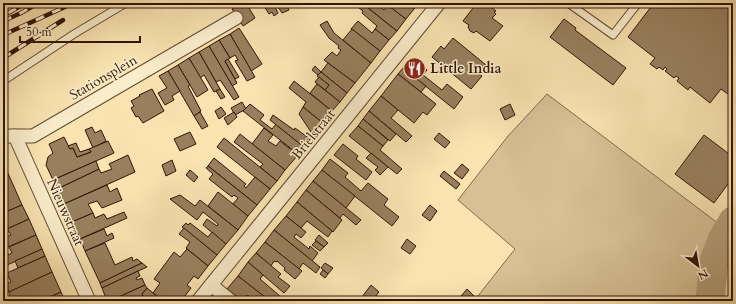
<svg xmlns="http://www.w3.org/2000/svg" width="736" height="304" font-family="Cardo,serif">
  <rect width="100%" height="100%" fill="#f8e3b1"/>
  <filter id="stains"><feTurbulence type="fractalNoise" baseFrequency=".005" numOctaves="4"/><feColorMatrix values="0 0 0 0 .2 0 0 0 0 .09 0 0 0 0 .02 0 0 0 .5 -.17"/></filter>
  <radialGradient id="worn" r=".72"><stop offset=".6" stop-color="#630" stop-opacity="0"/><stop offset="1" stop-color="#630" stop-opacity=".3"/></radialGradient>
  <!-- green -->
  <path fill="#d6c094" stroke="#846a4c" d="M547 94 727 230C713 254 713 274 710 301H474L515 249 458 200 508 136Z"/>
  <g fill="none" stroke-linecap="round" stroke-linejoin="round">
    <!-- river -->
    <path stroke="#b49d77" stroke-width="29" d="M710 301 714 261 722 240 733 221"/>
  </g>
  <!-- building -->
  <g fill="#98805e" stroke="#311405">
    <path d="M242 3H246L255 18 243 26 232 9Z"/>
    <path d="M262 3H273L278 13 274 16 272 12 269 14Z"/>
    <path d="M285 3 289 10 282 13 278 7Z"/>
    <path d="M357 3H362L397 31 389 40 375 29 377 26 362 13 363 11 355 5Z"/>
    <path d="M362 3H375L384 10 388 5 406 19 397 31Z"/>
    <path d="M385 3H409L414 9 406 19Z"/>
    <path d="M409 3H416L414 6 415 7 414 9Z"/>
    <path d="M473 3H486L496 11 494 12 496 14 492 18 503 26 490 41 476 31 474 33 470 31 468 27 469 25 463 21 473 8Z"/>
    <path d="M654 3H733V95L732 97 721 89 710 103 690 87 688 90 677 81 679 78 676 76 674 78 665 71 667 69 665 67 663 70 659 67 657 69 650 64 655 58 628 37Z"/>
    <path d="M564 19 576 28 575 30 626 68 613 85 550 37Z"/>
    <path d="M327 21 334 33 371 63 355 83 324 60 332 52 337 56 341 50 338 48 339 46 329 38 320 25Z"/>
    <path d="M358 21 372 33 375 29 389 40 380 51 351 29Z"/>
    <path d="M239 28 262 64 251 71 230 34Z"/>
    <path d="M352 29 380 51 371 63 343 40Z"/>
    <path d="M230 34 255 77 247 81 235 61 238 60 235 55 230 58 219 40Z"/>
    <path d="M453 38 486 65 479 74 482 76 471 89 432 57 441 46 444 49Z"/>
    <path d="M219 40 230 58 225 61 237 83 232 86 209 46Z"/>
    <path d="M209 46 239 97 234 100 220 80 216 82 199 52Z"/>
    <path d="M199 52 220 89 214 92 204 75 200 78 189 58Z"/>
    <path d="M189 58 208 90 197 97 178 65Z"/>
    <path d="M412 58 427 70 423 75 442 90 447 84 463 97 454 109 403 68Z"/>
    <path d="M228 59 239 77 235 79 225 61Z"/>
    <path d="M328 63 355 83 347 93 321 72Z"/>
    <path d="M178 65 190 85 188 86 201 111 194 116 168 71Z"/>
    <path d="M315 66 321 72 318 75 312 70Z"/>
    <path d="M403 68 426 86 421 92 398 74Z"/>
    <path d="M168 71 180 91 172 96 174 100 165 105 158 93 167 88 159 76Z"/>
    <path d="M321 72 347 93 340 102 325 90 329 85 317 76Z"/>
    <path d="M398 74 436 104 427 115 423 112 414 123 381 96Z"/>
    <path d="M319 77 329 85 325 90 315 82Z"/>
    <path d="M294 81 332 111 323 123 303 107 306 102 289 88Z"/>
    <path d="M317 84 340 102 332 111 310 93Z"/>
    <path d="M152 89 164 111 143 123 138 116 136 117 131 108 134 106 131 101 140 96 139 95Z"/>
    <path d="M220 89 225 97 221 99 216 91Z"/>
    <path d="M381 96 398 110 391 118 412 136 406 142 369 111Z"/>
    <path d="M242 102 246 109 235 115 231 108Z"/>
    <path d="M250 104 264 115 260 120 272 129 276 124 304 147 298 154 243 111Z"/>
    <path d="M510 104 515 115 505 120 500 109Z"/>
    <path d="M221 107 226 114 219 119 215 111Z"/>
    <path d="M303 107 323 123 313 135 299 114Z"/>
    <path d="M369 111 396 134 390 141 363 119Z"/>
    <path d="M200 112 208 126 202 129 194 116Z"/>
    <path d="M234 112 237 117 228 125 224 118Z"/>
    <path d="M273 115 294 130 295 128 310 139 304 147 270 120Z"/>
    <path d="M363 119 388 140 383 146 358 126Z"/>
    <path d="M358 126 383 146 380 150 402 169 397 174 349 136Z"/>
    <path d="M92 127 95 133 101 130 106 141 93 148 85 130Z"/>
    <path d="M264 128 273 135 268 141 276 146 280 141 298 155 285 170 252 144Z"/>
    <path d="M190 132 196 144 180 151 174 139Z"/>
    <path d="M439 133 450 142 445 148 434 139Z"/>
    <path d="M240 134 285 170 277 181 260 167 263 164 234 142Z"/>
    <path d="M704 135 733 157V177L714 203 675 174Z"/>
    <path d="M64 137 70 149 73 148 77 157 91 152 89 149 108 141 114 153 53 180 46 165 48 157 53 153 49 144Z"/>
    <path d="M224 138 277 181 270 189 217 147Z"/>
    <path d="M76 143 80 152 89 149 91 152 77 157 73 148 70 149 68 146Z"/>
    <path d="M343 144 358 156 356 159 372 172 366 180 334 155Z"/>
    <path d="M371 153 388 167 380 175 375 170 378 167 366 158Z"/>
    <path d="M128 155 135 172 64 204 57 189 99 169 101 173 112 169 109 164Z"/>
    <path d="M214 158 246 184 244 186 246 188 255 177 270 189 257 205 208 166Z"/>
    <path d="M330 159 348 173 345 177 361 191 368 183 388 199 384 205 399 217 392 226 322 170Z"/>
    <path d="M172 160 176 171 166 176 162 165Z"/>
    <path d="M96 161 99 169 57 189 53 180Z"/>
    <path d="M3 162 22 205 3 213Z"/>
    <path d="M462 164 469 170 462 179 454 173Z"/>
    <path d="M208 166 257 205 248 216 233 204 238 198 234 195 232 197 209 179 213 174 206 168Z"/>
    <path d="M190 170 198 177 194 182 186 175Z"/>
    <path d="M322 170 355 196 346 208 313 181Z"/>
    <path d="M444 171 460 184 456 189 440 176Z"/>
    <path d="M313 181 361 220 356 225 343 214 340 218 306 190Z"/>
    <path d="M107 185 110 192 117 188 122 200 102 208 97 201 88 204 93 213 72 222 64 204Z"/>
    <path d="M306 190 342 220 333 232 297 202Z"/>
    <path d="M218 192 248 216 238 230 208 206Z"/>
    <path d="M180 195 195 206 200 200 238 230 226 244 203 225 207 219 217 226 218 224 203 212 197 220 170 199Z"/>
    <path d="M297 202 332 231 328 237 307 221 301 228 286 216Z"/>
    <path d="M22 205 29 219 3 231V213Z"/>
    <path d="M430 205 437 211 430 221 422 215Z"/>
    <path d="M124 212 127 218 80 239 72 222 93 213 95 218 104 214 107 219Z"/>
    <path d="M286 216 306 232 301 238 296 234 294 237 309 249 310 246 318 253 312 261 274 230Z"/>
    <path d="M29 219 36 235 3 249V238L11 235 7 229Z"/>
    <path d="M186 223 188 225 190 223 208 237 212 232 226 244 217 255 182 227Z"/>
    <path d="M184 228 217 255 208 266 186 248 190 242 179 234Z"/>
    <path d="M104 229 107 236 112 233 114 238 85 251 80 239Z"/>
    <path d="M274 230 320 267 316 273 303 263 299 269 265 242Z"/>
    <path d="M36 235 42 249 3 267V257L12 253 9 247Z"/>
    <path d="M319 235 328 243 324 247 315 240Z"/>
    <path d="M407 239 416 246 410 254 401 248Z"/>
    <path d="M316 241 324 247 320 251 312 245Z"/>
    <path d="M265 242 302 271 295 279 284 270 285 268 277 261 276 262 274 261 271 266 256 253Z"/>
    <path d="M105 243 115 265 132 257 133 261 137 259 142 263 100 283 85 251Z"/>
    <path d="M42 249 45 256 18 268 15 261Z"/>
    <path d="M187 249 208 266 198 279 194 276 187 285 191 288 181 301H163L153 293 160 283 154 279 174 252 180 257Z"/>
    <path d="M256 253 281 274 278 277 290 286 284 293 248 262Z"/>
    <path d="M45 256 52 272 9 292 6 284 11 282 7 273Z"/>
    <path d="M248 262 263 275 260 279 281 297 278 301H270L238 276Z"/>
    <path d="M142 263 147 267 102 288 100 283Z"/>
    <path d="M325 263 333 268 328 274 321 268Z"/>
    <path d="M323 270 328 274 325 278 320 274Z"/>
    <path d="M138 271 140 276 136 278 137 280 142 278 145 285 110 301H107L102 288Z"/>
    <path d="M52 272 61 292 41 301H25L24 298 12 301 9 292Z"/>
    <path d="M238 276 270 301H255L247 295 242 300 227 289Z"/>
    <path d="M145 285 147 288 142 294 145 299 142 300 140 296 131 300V301H110Z"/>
    <path d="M371 285 379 292 372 301H366L362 297Z"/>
    <path d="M147 288 153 293 163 301H140L145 299 142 294Z"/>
    <path d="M467 289 474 296 470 301H457Z"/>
    <path d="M61 292 65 301H41Z"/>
  </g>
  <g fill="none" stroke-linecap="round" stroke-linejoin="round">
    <defs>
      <g id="service">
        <path d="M568 3 613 35 638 3"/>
        <path d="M3 81 74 34 126 3"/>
      </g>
      <g id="minor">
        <path d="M3 136H33L236 18"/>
        <path d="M15 136 89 301"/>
        <path d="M211 285 231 301"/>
        <path d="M198 301 439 3"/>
      </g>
    </defs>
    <!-- service casing -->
    <use href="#service" stroke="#634830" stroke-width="9"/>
    <!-- minor casing -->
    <use href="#minor" stroke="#634830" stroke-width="15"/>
    <!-- service -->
    <use href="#service" stroke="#faedcc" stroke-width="7"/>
    <!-- minor -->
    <use href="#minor" stroke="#faedcc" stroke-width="13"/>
    <defs>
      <g id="rail">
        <path d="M8 13 26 3"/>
        <path d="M3 21 21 13 38 3"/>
        <path d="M3 35 67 6"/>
        <path d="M3 58 63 20"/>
      </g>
    </defs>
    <!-- rail casing -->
    <use href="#rail" stroke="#311405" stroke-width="4.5"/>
    <!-- rail -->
    <use href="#rail" stroke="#faedcc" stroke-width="3" stroke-dasharray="9" stroke-linecap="butt"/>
  </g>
  <!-- icons -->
  <defs>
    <symbol id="restaurant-disc" viewBox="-11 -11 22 22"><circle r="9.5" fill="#8f2418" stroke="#faedcc"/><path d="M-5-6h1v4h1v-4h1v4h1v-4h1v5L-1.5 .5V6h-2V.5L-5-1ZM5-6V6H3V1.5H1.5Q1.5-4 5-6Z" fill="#fff"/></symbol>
  </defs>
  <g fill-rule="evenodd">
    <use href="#restaurant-disc" x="402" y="56" width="25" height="25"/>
  </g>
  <g text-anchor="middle" stroke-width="3" stroke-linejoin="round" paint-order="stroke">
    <!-- poi labels -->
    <g font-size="14" font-weight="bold" fill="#311405" stroke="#faedcc" text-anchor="start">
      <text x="430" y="73">Little India</text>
    </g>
    <!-- street labels -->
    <g font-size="14" fill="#311405" stroke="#faedcc">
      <text transform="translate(103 77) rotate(-30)" y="5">Stationsplein</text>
      <text transform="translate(313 134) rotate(-51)" y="5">Brielstraat</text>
      <text transform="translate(66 212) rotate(66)" y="5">Nieuwstraat</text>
    </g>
  </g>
  <!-- margin -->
  <rect width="736" height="304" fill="none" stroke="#f8e3b1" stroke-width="16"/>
  <rect x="4" y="4" width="728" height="296" fill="none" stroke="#311405" stroke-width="2"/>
  <rect x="8" y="8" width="720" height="288" fill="none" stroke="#311405"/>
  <!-- north arrow -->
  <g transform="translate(698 266) rotate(149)" stroke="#faedcc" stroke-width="3" paint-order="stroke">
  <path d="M0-3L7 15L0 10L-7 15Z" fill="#311405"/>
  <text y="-6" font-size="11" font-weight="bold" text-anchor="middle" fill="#311405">N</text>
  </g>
  <!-- scale -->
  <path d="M20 36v6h120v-6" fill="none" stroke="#311405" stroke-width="2"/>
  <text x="26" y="36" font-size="12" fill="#311405" stroke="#faedcc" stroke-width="3" paint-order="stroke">50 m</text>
  <rect width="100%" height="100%" filter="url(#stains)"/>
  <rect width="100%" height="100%" fill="url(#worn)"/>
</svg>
